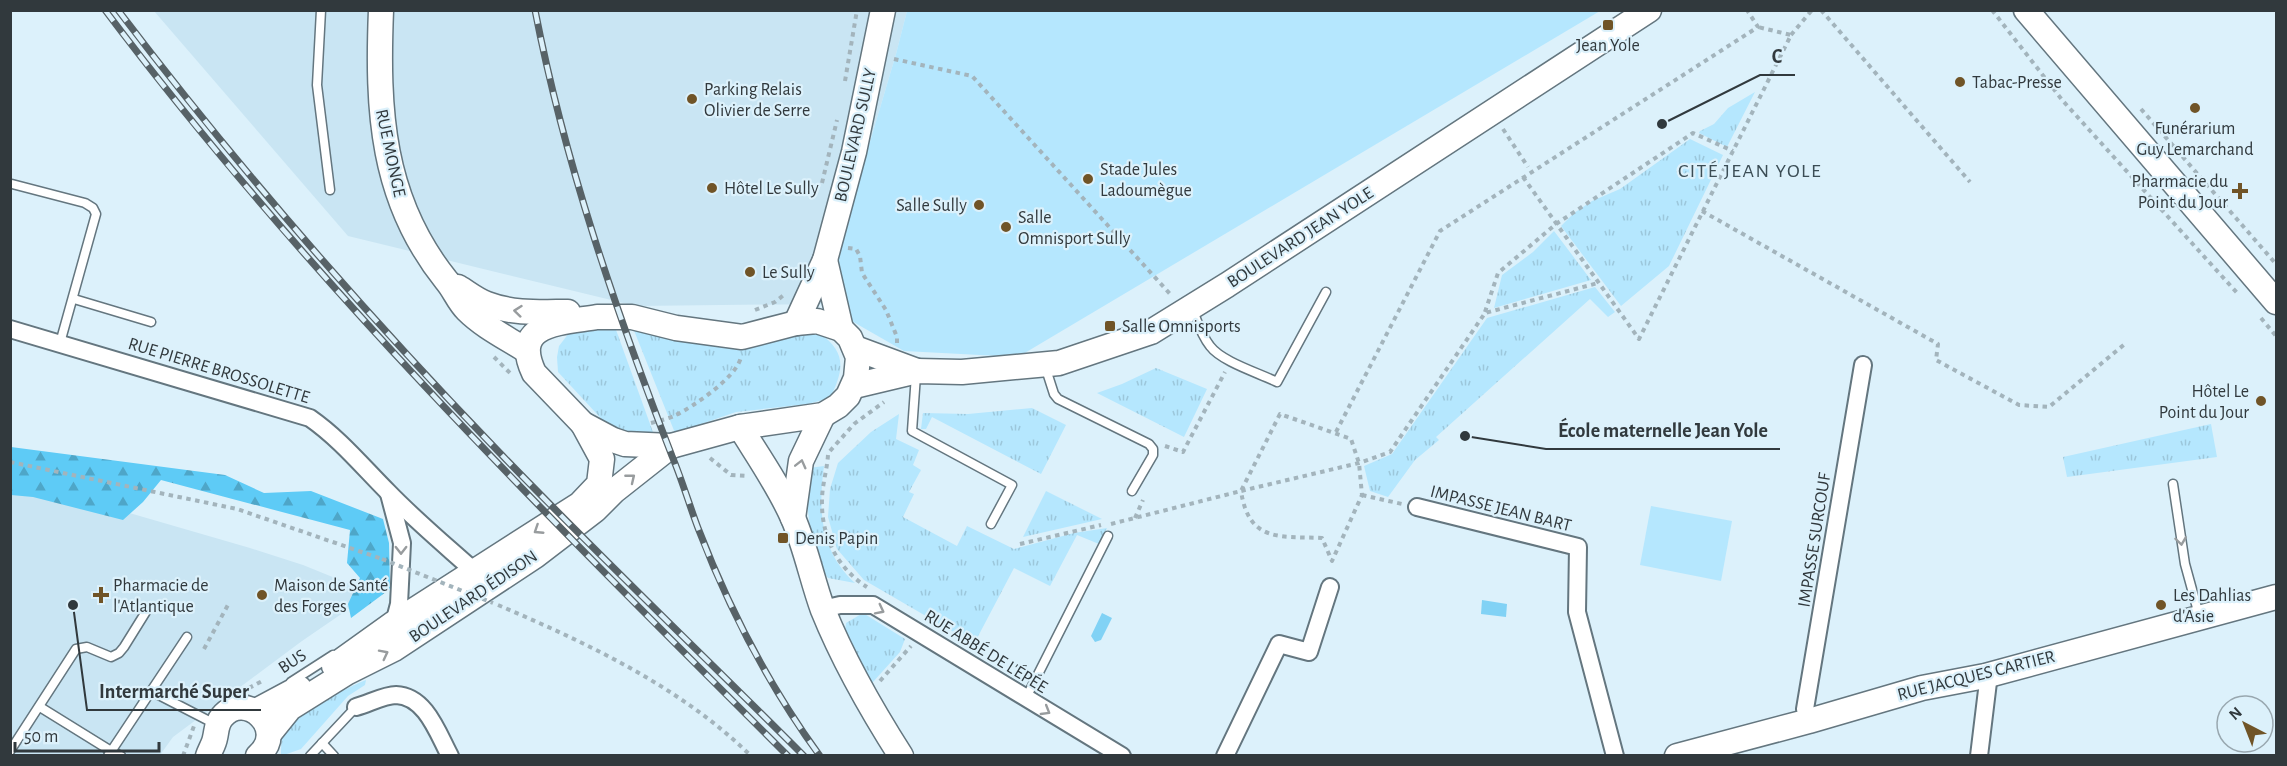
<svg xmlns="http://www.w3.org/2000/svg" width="2287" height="766" font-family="'Alegreya Sans',sans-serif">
  <defs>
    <pattern id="grass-tufts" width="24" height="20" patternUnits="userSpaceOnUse" patternTransform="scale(1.5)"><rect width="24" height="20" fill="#b5e7fe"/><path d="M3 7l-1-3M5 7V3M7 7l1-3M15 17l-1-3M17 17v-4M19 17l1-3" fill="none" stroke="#9cc7db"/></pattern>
    <pattern id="forest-firs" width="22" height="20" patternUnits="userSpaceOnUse" patternTransform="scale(1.5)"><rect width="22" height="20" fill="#5ecbf6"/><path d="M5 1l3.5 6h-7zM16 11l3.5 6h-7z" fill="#4ea6c8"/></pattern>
  </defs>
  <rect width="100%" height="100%" fill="#dcf1fb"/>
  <!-- built -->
  <g fill="#c9e5f3">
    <path d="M154 11H907L896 54 822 304 636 306 348 236Z"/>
    <path d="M11 483 126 512 250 548 303 565 372 593 302 641 173 737 160 755 11 756Z"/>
  </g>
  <!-- grass -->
  <g fill="url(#grass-tufts)">
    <path d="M1755 92 1727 147 1699 133 1700 131 1714 124 1728 108Z"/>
    <path d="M1690 139 1723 155 1669 266 1621 306 1561 226 1574 213 1592 201 1620 189Z"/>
    <path d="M1554 231 1591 280 1494 308 1502 275 1533 252Z"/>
    <path d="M1595 287 1615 312 1608 317 1590 299 1436 437 1439 440 1415 460 1388 497 1370 491 1364 466 1392 454 1487 318Z"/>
    <path d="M631 323 819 333C847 352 844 370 830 398L808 404 736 412 675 433Z"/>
    <path d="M586 327H615L654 435 633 437 608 426 558 372 557 357 559 346 569 333Z"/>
    <path d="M1156 368 1207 389 1184 437 1097 393 1122 384Z"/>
    <path d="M1032 408 1066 425 1041 474 932 417 926 429H921L923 413 968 414Z"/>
    <path d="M899 414 896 439 919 450 913 465 921 470 909 492 914 494 903 517 957 546 967 526 1014 549 1074 533 1107 528 1099 544 1077 535 1050 586 1014 568 974 644 864 580 837 549 828 517 830 489 838 463 871 432Z"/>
    <path d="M2211 424 2217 457 2067 477 2063 457Z"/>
    <path d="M824 466C818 510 820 551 855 583L828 578 821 569 812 547 806 493 809 468Z"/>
    <path d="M1046 491 1102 519 1023 537Z"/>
    <path d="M863 613 905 639 900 652 873 682 867 683 845 631 846 623Z"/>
    <path d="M366 680 365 685 348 696 301 749 281 756C281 749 281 738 284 732 292 715 348 687 366 680Z"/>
  </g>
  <!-- forest -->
  <path fill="url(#forest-firs)" d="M11 447 225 475 264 493 311 491 383 519 389 543 390 589 351 618 348 604 360 578 347 563 350 530 161 480 143 502 123 520 33 497 11 495Z"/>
  <!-- pitch -->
  <g fill="#b5e7fe">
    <path d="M907 11H1600L1018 357 904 351 822 304 896 54Z"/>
    <path d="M1651 506 1732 521 1721 581 1640 565Z"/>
  </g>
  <!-- water -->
  <g fill="#81d2f5">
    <path d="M1482 600 1507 604 1506 617 1481 614Z"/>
    <path d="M1102 613 1112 618 1101 640 1095 642 1091 636Z"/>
  </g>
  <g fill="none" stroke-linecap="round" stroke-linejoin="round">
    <defs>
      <g id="lane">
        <path d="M321 10 317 85 330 190"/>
        <path d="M12 184 85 203 93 208 96 214 60 343"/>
        <path d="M74 299 151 322"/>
        <path d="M1192 308C1197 321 1201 335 1210 346 1222 362 1259 373 1277 382L1326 292"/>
        <path d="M1045 366 1054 394 1058 399 1149 444 1153 449V455L1132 491"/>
        <path d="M916 375 912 431 1012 485 991 524"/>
        <path d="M2173 484 2185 564 2199 615"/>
        <path d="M291 682 333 655"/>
        <path d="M151 691 217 725"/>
        <path d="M1026 698 1108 536"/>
        <path d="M40 707 111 751 121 756"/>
        <path d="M322 743 334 756"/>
        <path d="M10 751 76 649 87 647 111 657 119 653 124 647 147 610"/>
        <path d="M108 756 187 637"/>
        <path d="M310 756 356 707"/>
      </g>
      <g id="street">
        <path d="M10 329 310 418C340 439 362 466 388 492 415 520 445 545 474 571L484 570"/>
        <path d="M389 494 402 543 399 604 394 623"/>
        <path d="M1417 507 1578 547 1577 612 1615 756"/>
        <path d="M823 609 840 605H873L1122 756"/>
        <path d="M356 707C368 704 384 695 396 695 426 696 438 734 450 756"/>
        <path d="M1809 721 1805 709 1863 365"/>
        <path d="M1225 756 1279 644 1309 652 1330 587"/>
        <path d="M1979 756 1988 682 1985 676"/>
      </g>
      <g id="secondary">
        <path d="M381 10C377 110 381 199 446 280 454 289 458 301 467 310 484 327 507 338 527 351"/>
        <path d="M2026 10 2276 302"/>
        <path d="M825 260 841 329"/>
        <path d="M458 287C468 293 476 300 487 304 513 314 541 312 568 312"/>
        <path d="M597 317H632L676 328 742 337 796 323 817 321 841 329 850 338 858 357 856 378 848 396 838 406 823 415 740 427 671 446 625 444 613 440 583 424 534 373C510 322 562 323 597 317Z"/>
        <path d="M796 323 825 260 854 152 883 10"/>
        <path d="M855 348 917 371"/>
        <path d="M854 386 917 371 962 372 1059 363 1151 332 1227 285 1649 10"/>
        <path d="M740 427C758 456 779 486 793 518 806 548 812 580 823 610 844 662 871 709 901 756"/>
        <path d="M793 518 801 461 823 415"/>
        <path d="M334 666 394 623 580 504 599 484 602 459 583 424"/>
        <path d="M256 711 299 688"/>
        <path d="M269 734 290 708 346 673 394 649 535 556 595 510 614 491 671 446"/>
        <path d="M208 756C210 750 214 744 215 738 217 730 216 724 222 717 245 689 289 729 258 756"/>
        <path d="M1677 756 1809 721 1922 688 1985 676 2276 597"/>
      </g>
    </defs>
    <!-- lane casing -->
    <use href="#lane" stroke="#64767f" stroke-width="11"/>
    <!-- street casing -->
    <use href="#street" stroke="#64767f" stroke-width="20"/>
    <!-- secondary casing -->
    <use href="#secondary" stroke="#64767f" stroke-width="27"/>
    <!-- path -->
    <g stroke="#a3b4bc" stroke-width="4" stroke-dasharray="4.5 4.5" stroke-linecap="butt">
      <path d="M1821 10 1970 182"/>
      <path d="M1992 10 2063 101 2239 295"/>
      <path d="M1791 35 1812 10"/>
      <path d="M894 59 972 76 1171 295"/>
      <path d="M845 81 857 10"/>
      <path d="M2141 109 2276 264"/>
      <path d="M1503 129 1528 167"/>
      <path d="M1523 177 1639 339 1791 35 1758 27"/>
      <path d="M822 183 837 120"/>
      <path d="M1702 211 1938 344 1936 360 2019 405 2049 407 2126 343"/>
      <path d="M848 248 856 249 860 256 862 273 886 310 897 337V343"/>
      <path d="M755 310 775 302 785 294"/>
      <path d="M1485 312 1498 273 1556 224 1693 133 1733 151"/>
      <path d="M2261 318 2276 336"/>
      <path d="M494 357 512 375"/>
      <path d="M651 423C659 421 667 419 674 416 693 407 737 377 741 357"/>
      <path d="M1336 432 1440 231 1758 27 1747 10"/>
      <path d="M1165 446 1183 452 1225 372"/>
      <path d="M830 451 854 424 884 402"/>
      <path d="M828 455C827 470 822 486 822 500 821 536 837 568 867 587"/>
      <path d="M710 458 731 475 747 476"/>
      <path d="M10 462 237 509 382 559"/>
      <path d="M1362 495 1402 504"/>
      <path d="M1135 518 1143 500"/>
      <path d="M1111 524 1241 491 1280 414 1351 439 1359 463 1362 495 1332 561 1322 538C1280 536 1249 543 1241 491L1359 463 1390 452 1485 313 1598 283"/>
      <path d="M1020 544 1101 525"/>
      <path d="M498 605C587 643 681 687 751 756"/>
      <path d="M204 649 229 603"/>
      <path d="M880 681 911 646"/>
      <path d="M249 688 264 680"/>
      <path d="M183 756 194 726"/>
    </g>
    <!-- lane -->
    <use href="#lane" stroke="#fff" stroke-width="8"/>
    <!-- street -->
    <use href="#street" stroke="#fff" stroke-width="16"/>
    <!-- secondary -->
    <use href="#secondary" stroke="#fff" stroke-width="24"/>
    <defs>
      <g id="rail">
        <path d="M105 10C309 281 548 517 788 756"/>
        <path d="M118 10C235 164 363 311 497 450 597 554 702 654 804 756"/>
        <path d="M535 10C565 164 616 311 672 456 682 480 689 504 698 528 729 609 769 686 820 756"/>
      </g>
    </defs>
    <!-- rail casing -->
    <use href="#rail" stroke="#576267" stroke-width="7"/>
    <!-- rail -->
    <use href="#rail" stroke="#dcf1fb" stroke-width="4.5" stroke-dasharray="14" stroke-linecap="butt"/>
    <!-- path-bridge -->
    <path stroke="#a3b4bc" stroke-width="4" stroke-dasharray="4.5 4.5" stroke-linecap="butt" d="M382 559 493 603"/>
  </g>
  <!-- one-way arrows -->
  <defs><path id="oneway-chevron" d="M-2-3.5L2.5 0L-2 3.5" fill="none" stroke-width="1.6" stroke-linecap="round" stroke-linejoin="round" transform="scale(1.5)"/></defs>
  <g stroke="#989c9e">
    <use href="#oneway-chevron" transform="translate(518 311) rotate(-174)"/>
    <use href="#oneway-chevron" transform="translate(801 464) rotate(-76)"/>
    <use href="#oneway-chevron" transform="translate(631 478) rotate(-39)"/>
    <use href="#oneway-chevron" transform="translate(538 530) rotate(147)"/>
    <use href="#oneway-chevron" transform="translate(2181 541) rotate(82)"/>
    <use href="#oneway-chevron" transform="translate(401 550) rotate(90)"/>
    <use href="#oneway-chevron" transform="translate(880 610) rotate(27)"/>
    <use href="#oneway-chevron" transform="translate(384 654) rotate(-27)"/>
    <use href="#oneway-chevron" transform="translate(1046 711) rotate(31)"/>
  </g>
  <!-- markers -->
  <g fill="#705427" stroke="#dcf1fb" stroke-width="2">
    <rect x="1602" y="19" width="12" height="12" rx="3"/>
    <circle cx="1960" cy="82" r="6"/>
    <circle cx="692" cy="99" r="6"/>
    <circle cx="2195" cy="108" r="6"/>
    <circle cx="1088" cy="179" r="6"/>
    <circle cx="712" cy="188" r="6"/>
    <path d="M2237 182h6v6h6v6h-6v6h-6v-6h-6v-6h6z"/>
    <circle cx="979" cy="205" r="6"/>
    <circle cx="1006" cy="227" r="6"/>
    <circle cx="750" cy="272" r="6"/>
    <rect x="1104" y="320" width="12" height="12" rx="3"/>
    <circle cx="2261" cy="401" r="6"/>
    <rect x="777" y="532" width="12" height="12" rx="3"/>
    <path d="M98 586h6v6h6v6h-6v6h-6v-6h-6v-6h6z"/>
    <circle cx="262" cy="595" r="6"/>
    <circle cx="2161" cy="605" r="6"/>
  </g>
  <g text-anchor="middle" stroke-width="4.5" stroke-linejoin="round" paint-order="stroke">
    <!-- poi labels -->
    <g font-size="18" fill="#31393d" stroke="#dcf1fb" text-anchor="start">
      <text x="1608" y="51" text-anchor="middle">Jean Yole</text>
      <text x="1972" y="88">Tabac-Presse</text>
      <text x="704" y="95">Parking Relais<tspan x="704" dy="21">Olivier de Serre</tspan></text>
      <text x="2195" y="134" text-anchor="middle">Funérarium<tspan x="2195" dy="21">Guy Lemarchand</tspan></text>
      <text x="1100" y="175">Stade Jules<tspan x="1100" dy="21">Ladoumègue</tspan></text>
      <text x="2228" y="187" text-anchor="end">Pharmacie du<tspan x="2228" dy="21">Point du Jour</tspan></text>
      <text x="724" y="194">Hôtel Le Sully</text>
      <text x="967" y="211" text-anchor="end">Salle Sully</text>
      <text x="1018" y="223">Salle<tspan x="1018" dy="21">Omnisport Sully</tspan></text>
      <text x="762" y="278">Le Sully</text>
      <text x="1122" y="332">Salle Omnisports</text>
      <text x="2249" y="397" text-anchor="end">Hôtel Le<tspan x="2249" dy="21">Point du Jour</tspan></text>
      <text x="795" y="544">Denis Papin</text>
      <text x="113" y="591">Pharmacie de<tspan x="113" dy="21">l'Atlantique</tspan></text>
      <text x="274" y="591">Maison de Santé<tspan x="274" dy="21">des Forges</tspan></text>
      <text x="2173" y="601">Les Dahlias<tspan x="2173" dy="21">d'Asie</tspan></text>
    </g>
    <!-- street labels -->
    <g font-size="18" fill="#31393d" stroke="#dcf1fb">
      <text transform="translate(855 135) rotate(-77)" y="6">BOULEVARD SULLY</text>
      <text transform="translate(391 153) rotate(78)" y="6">RUE MONGE</text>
      <text transform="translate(1300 237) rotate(-33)" y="6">BOULEVARD JEAN YOLE</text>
      <text transform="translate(219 370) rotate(17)" y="6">RUE PIERRE BROSSOLETTE</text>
      <text transform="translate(1501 508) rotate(14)" y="6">IMPASSE JEAN BART</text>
      <text transform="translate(1814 540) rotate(-81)" y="6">IMPASSE SURCOUF</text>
      <text transform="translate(473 596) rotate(-34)" y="6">BOULEVARD ÉDISON</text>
      <text transform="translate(986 651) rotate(32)" y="6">RUE ABBÉ DE L'ÉPÉE</text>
      <text transform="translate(292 661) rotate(-33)" y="6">BUS</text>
      <text transform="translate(1976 675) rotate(-14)" y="6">RUE JACQUES CARTIER</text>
    </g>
    <!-- neighbourhood labels -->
    <g font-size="20" letter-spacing="1.5" fill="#3b4d55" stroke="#dcf1fb">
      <text x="1750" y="177">CITÉ JEAN YOLE</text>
    </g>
  </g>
  <!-- callouts -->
  <path fill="none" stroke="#31393d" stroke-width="2" d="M1662 124L1760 75H1795M1465 436L1546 449H1780M73 605L87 710H261"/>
  <g fill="#31393d" stroke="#dcf1fb" stroke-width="2">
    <circle cx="1662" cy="124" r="6"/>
    <circle cx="1465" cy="436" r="6"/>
    <circle cx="73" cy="605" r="6"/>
  </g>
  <g font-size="20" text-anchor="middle" font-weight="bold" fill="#31393d" stroke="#dcf1fb" stroke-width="4.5" stroke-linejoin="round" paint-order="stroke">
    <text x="1777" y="63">C</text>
    <text x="1663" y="437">École maternelle Jean Yole</text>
    <text x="174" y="698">Intermarché Super</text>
  </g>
  <!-- border -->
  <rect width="2287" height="766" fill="none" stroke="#31393d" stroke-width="24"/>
  <!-- north arrow -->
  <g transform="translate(2245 724) rotate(318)"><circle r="28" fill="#dcf1fb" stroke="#98a7af" stroke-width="1.5"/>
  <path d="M0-4.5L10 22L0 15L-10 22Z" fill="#705427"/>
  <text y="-9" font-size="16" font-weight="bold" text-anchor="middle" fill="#31393d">N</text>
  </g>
  <!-- scale -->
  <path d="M15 742v9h144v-9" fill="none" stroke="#31393d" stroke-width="3"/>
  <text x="24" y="742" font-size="18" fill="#31393d" stroke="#dcf1fb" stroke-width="4.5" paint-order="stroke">50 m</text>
</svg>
